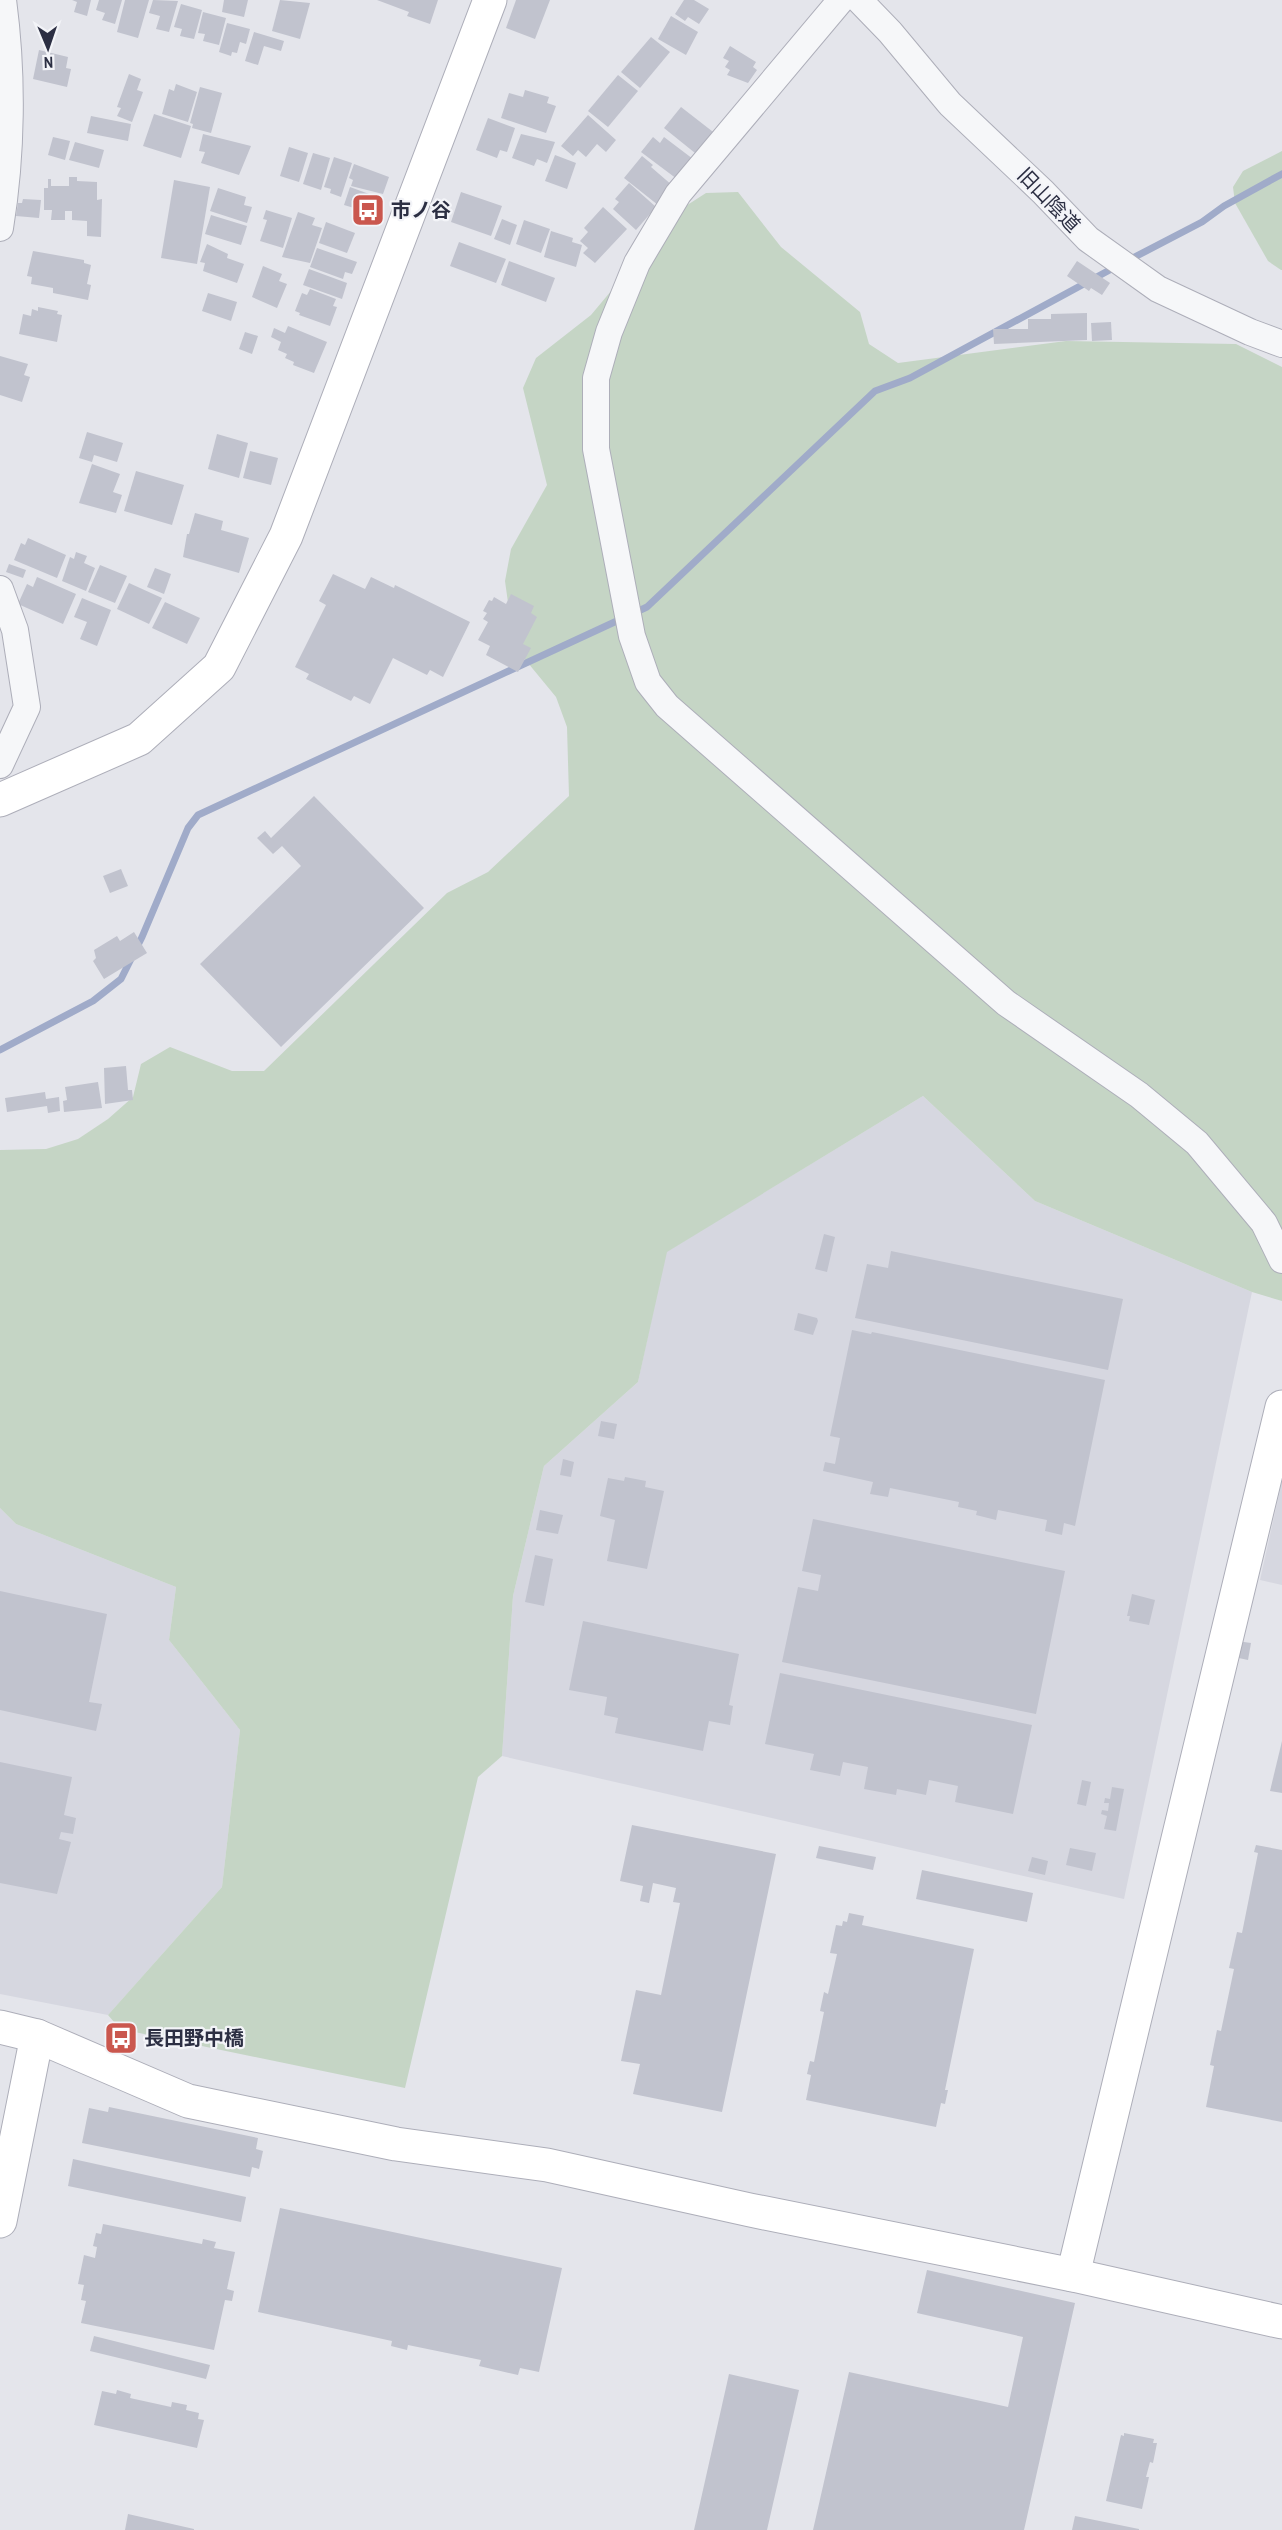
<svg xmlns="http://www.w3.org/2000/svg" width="1282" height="2530" font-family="'Archivo Narrow','Noto Sans JP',sans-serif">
  <rect width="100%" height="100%" fill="#e4e5eb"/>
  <!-- built -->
  <g fill="#d6d7e0">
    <path d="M923 1096 1035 1201 1252 1292 1124 1899 502 1756 513 1596 544 1466 638 1382 666 1252Z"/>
    <path d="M1282 1481V1585L1260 1580Z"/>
    <path d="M0 1508 16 1524 176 1587 169 1640 240 1730 222 1887 108 2015 0 1994Z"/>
  </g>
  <!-- green -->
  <g fill="#c5d5c5">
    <path d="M1282 151V270H1281L1268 261 1235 203 1233 187 1243 171Z"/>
    <path d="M738 192 781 247 860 312 869 344 898 363 1066 341 1236 344 1282 367V1301L1252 1292 1035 1201 923 1096 667 1252 638 1382 544 1466 513 1596 502 1756 478 1777 405 2088 120 2029 108 2015 222 1887 240 1730 169 1640 176 1587 16 1524 0 1508V1150L46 1149 78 1139 108 1119 133 1097 141 1064 170 1047 232 1071H264L447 893 488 872 569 796 567 727 556 697 514 646 505 581 511 549 547 485 523 388 536 358 591 315 678 211 706 193Z"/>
  </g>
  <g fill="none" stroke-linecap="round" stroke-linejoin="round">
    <!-- stream -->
    <g stroke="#a0abc9" stroke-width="7">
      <path d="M1127 261 1202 222 1224 206 1282 174"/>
      <path d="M0 1050 93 1001 121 979 142 937 188 828 198 815 647 607 875 391 910 378 1117 266"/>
    </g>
  </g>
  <!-- building -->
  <g fill="#c1c3ce">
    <path d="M72 0H91L87 16 74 12 77 2Z"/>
    <path d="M99 0H122L115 24 102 20 105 13 96 10Z"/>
    <path d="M125 0H149L138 38 117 32Z"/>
    <path d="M153 0 178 1 169 32 156 29 160 16 149 13Z"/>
    <path d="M224 0H248L244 17 222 12Z"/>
    <path d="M280 0 310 3 300 39 272 31Z"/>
    <path d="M377 0H438L430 24 407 16 409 12Z"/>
    <path d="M516 0H550L535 39 506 28Z"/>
    <path d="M684 0H694L709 9 699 24 688 17 685 21 675 14Z"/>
    <path d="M181 4 202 10 194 39 180 36 182 29 174 27Z"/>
    <path d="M203 12 226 18 219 45 203 41 205 34 198 33Z"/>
    <path d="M671 16 698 32 686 55 658 39Z"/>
    <path d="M227 23 250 29 246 44 240 42 237 53 232 52 231 56 219 52Z"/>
    <path d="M254 32 284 41 281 51 264 46 258 65 245 61Z"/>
    <path d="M651 37 670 52 640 88 621 72Z"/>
    <path d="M730 46 756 62 753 67 757 70 748 83 727 75 730 70 725 67 729 61 723 58Z"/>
    <path d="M39 50 68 57 66 68 71 69 67 87 33 79Z"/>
    <path d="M129 74 141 79 137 90 143 92 132 122 117 116 121 108 117 107Z"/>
    <path d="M618 75 638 91 608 127 588 111Z"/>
    <path d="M176 84 197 92 188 122 162 114 169 89 174 91Z"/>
    <path d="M200 87 222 93 211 133 192 128 193 124 190 123Z"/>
    <path d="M525 90 549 97 547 103 556 106 546 133 501 118 509 93 523 97Z"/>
    <path d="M681 107 717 135 700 157 664 128Z"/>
    <path d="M154 114 191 126 181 158 143 146Z"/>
    <path d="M588 115 616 140 606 152 597 144 586 157 578 150 573 156 561 146Z"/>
    <path d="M91 116 131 124 128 141 87 133Z"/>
    <path d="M488 118 515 128 507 152 500 150 497 158 476 150Z"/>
    <path d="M203 134 251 146 239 175 201 163 205 152 199 151Z"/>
    <path d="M521 134 555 142 547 163 537 159 534 166 512 158Z"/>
    <path d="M53 137 70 141 65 160 48 155Z"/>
    <path d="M653 137 660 143 664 137 693 159 677 179 641 152Z"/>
    <path d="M75 142 104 150 99 168 69 160Z"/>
    <path d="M289 147 308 153 299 182 280 176Z"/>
    <path d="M313 153 330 158 321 190 303 184Z"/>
    <path d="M555 155 576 163 567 189 545 181Z"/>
    <path d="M642 156 653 165 651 167 673 186 658 205 624 178Z"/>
    <path d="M334 157 352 163 341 197 330 193 331 189 324 187Z"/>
    <path d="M354 164 389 177 383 194 351 186 353 180 349 178Z"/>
    <path d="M69 177H77V181L97 182V200L102 199 101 237 87 236V221L72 220V211H65V220H51L52 210H44V188H48V179H51V186H69Z"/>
    <path d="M174 180 210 187 197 264 161 258Z"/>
    <path d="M629 183 656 207 636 230 613 209 619 202 615 199Z"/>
    <path d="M350 187 380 198 374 214 344 205Z"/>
    <path d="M218 188 246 197 244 205 252 207 247 223 210 211Z"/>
    <path d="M461 192 502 206 491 236 451 222Z"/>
    <path d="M23 199 41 200 39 218 16 216 18 203H22Z"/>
    <path d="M603 207 627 229 595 263 583 253 588 248 580 241 588 232 584 228Z"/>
    <path d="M266 210 292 218 283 248 260 241 267 220 263 219Z"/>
    <path d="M298 212 315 218 312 225 322 228 310 263 282 257Z"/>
    <path d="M211 215 247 226 241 245 205 234Z"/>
    <path d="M502 219 517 225 510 245 494 239Z"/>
    <path d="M524 220 550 229 541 253 516 244Z"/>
    <path d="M326 222 355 233 347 253 319 243Z"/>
    <path d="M551 231 573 238 572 242 582 245 576 267 544 257Z"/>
    <path d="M459 242 506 259 496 283 450 266Z"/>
    <path d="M207 244 228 254 227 258 244 264 237 283 203 271 205 263 200 262Z"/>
    <path d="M317 248 357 262 352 274 345 272 343 279 310 267Z"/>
    <path d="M33 251 84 260V263L91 265 87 284 91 285 88 300 53 293V288L31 284 32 277 27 276Z"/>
    <path d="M509 261 555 278 546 302 501 285Z"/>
    <path d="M1077 261 1110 283 1102 295 1091 288 1089 291 1067 276Z"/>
    <path d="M263 266 282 274 279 281 287 284 277 308 252 297Z"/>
    <path d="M309 269 347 283 342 299 303 285Z"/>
    <path d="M310 289 336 299 333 306 337 307 330 326 299 315 300 313 295 311 302 293 307 295Z"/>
    <path d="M208 293 237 302 231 321 202 311Z"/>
    <path d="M38 307 58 311 57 314 62 315 57 342 19 334 23 314 31 316 32 309 38 311Z"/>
    <path d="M1087 313V340L994 344 993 329H1028V319H1051V314Z"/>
    <path d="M1111 322 1112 340 1092 341 1091 323Z"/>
    <path d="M288 326 327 342 314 373 293 365 294 362 285 358 287 354 278 350 281 342 271 337 274 328 285 333Z"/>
    <path d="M245 332 258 336 252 354 239 349Z"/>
    <path d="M0 356 28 364 24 375 30 377 22 402 0 395Z"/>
    <path d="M87 432 123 443 117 462 94 455 92 462 79 458Z"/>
    <path d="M217 434 248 443 239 478 208 469Z"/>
    <path d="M250 451 278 458 271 485 243 478Z"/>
    <path d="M92 464 120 474 113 492 122 495 116 513 79 503Z"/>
    <path d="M136 471 184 485 172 525 124 511Z"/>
    <path d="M195 513 223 521 221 530 249 538 239 573 183 557 187 534H189Z"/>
    <path d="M28 538 66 555 57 578 14 560 21 543 25 545Z"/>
    <path d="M76 552 87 556 84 563 95 568 86 591 62 581 70 557 74 559Z"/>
    <path d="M9 564 26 570 23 578 6 572Z"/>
    <path d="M100 565 127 576 115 603 88 592Z"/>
    <path d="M155 568 171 574 164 594 147 587Z"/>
    <path d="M333 574 365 589 371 577 394 588 395 585 470 622 443 677 430 670 427 675 393 658 370 704 354 696 351 701 306 679 309 674 295 667 326 605 319 601Z"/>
    <path d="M37 577 76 594 63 624 18 604 27 584 33 587Z"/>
    <path d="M129 583 162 598 149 624 117 609Z"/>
    <path d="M511 594 534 606 531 613 537 617 523 644 531 648 518 672 486 655 490 646 478 640 488 622 483 619 487 613 483 611 489 600 492 601 494 597 506 604Z"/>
    <path d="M82 598 111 610 97 646 80 639 87 622 74 617Z"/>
    <path d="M165 602 200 618 187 644 152 628Z"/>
    <path d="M314 796 424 908 281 1047 200 964 301 866 282 846 273 854 257 838 265 831 271 838Z"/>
    <path d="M121 869 128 886 110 893 103 876Z"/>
    <path d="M134 932 147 953 104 979 93 961 96 958 94 950 117 936 120 941Z"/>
    <path d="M126 1066 128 1090H132L133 1100 105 1104 104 1068Z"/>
    <path d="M98 1082 102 1108 64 1112 63 1101 67 1100 65 1087Z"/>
    <path d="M45 1092 46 1099 59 1097 60 1111 48 1113 47 1106 7 1112 5 1098Z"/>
    <path d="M824 1234 835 1237 827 1272 815 1269Z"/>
    <path d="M891 1251 1123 1299 1108 1370 855 1318 867 1264 888 1268Z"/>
    <path d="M798 1313 817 1318 818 1321 813 1335 794 1330Z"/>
    <path d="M852 1330 871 1334 872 1332 1105 1380 1075 1526 1064 1523 1062 1535 1045 1531 1047 1520 998 1510 996 1520 976 1515 977 1511 958 1507 959 1502 890 1488 888 1497 870 1494 873 1482 823 1471 825 1462 835 1464 840 1438 830 1436Z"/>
    <path d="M601 1421 617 1424 614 1439 598 1436Z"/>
    <path d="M563 1459 574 1462 571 1477 560 1475Z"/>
    <path d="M625 1477 646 1481 645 1487 664 1491 647 1569 607 1561 615 1520 600 1516 608 1478 624 1481Z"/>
    <path d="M540 1510 563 1515 558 1534 536 1530Z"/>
    <path d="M813 1519 1065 1571 1036 1714 782 1662 798 1587 818 1591 821 1575 802 1571Z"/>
    <path d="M535 1555 553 1559 544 1606 525 1602Z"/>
    <path d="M0 1591 107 1614 89 1702 102 1704 96 1731 0 1710Z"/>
    <path d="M1132 1594 1155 1600 1149 1625 1129 1621 1130 1616H1127Z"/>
    <path d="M583 1621 739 1654 729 1705 733 1706 730 1725 709 1721 703 1751 615 1733 618 1718 604 1715 607 1697 569 1690Z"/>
    <path d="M1237 1641 1251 1643 1248 1660 1234 1657Z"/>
    <path d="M780 1673 1032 1725 1013 1814 955 1802 958 1786 929 1780 926 1795 897 1789 896 1795 864 1789 868 1767 843 1762 840 1776 810 1770 814 1754 765 1744Z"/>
    <path d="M1282 1741V1793L1270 1791Z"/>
    <path d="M0 1762 72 1777 64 1815 76 1818 73 1834 61 1832 59 1839 71 1842 57 1894 0 1883Z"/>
    <path d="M1082 1780 1091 1782 1086 1806 1077 1804Z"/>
    <path d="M1112 1787 1124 1789 1116 1831 1104 1829 1107 1816 1101 1814 1102 1810 1108 1811 1109 1803H1104L1105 1798 1110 1799Z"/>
    <path d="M632 1825 776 1854 722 2112 633 2094 640 2064 621 2061 636 1990 661 1995 680 1903 673 1902 676 1888 653 1883 649 1903 640 1901 643 1886 620 1881Z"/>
    <path d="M1256 1845 1282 1850V2122L1206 2107 1214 2066 1210 2065 1217 2030 1221 2031 1234 1969 1229 1968 1237 1932 1242 1933 1258 1853 1254 1852Z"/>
    <path d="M819 1846 876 1857 873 1870 816 1858Z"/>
    <path d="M1070 1848 1096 1853 1092 1871 1066 1865Z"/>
    <path d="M1032 1857 1048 1861 1045 1875 1028 1871Z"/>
    <path d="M922 1870 1033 1893 1027 1922 916 1899Z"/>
    <path d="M849 1913 864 1916 862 1925 974 1949 945 2090H948L945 2104 941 2103 936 2127 806 2100 811 2075 807 2074 810 2061 814 2062 824 2012 820 2011 824 1992 828 1994 837 1954 830 1953 836 1925 842 1926 843 1921 847 1922Z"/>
    <path d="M109 2107 258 2138 256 2149 263 2151 259 2169 252 2167 250 2177 82 2143 89 2108 108 2112Z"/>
    <path d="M73 2159 246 2197 241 2222 68 2186Z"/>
    <path d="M280 2208 562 2268 539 2372 520 2368 518 2375 479 2366 481 2360 408 2345 407 2350 391 2346 392 2341 258 2312Z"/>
    <path d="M103 2224 202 2244 203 2239 216 2242 214 2248 235 2252 227 2289 234 2291 232 2301 225 2300 214 2350 81 2323 86 2301 81 2300 84 2285 78 2284 84 2255 95 2258 97 2247 93 2246 96 2233 101 2234Z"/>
    <path d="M927 2270 1075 2303 1024 2530H813L849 2372 1008 2407 1023 2337 917 2313Z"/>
    <path d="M94 2336 210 2365 206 2379 90 2351Z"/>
    <path d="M729 2374 799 2390 767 2530H694Z"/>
    <path d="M117 2390 131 2394 130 2398 171 2407 172 2402 187 2405 186 2410 199 2413 198 2419 204 2420 197 2448 94 2425 102 2391 116 2394Z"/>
    <path d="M1124 2433 1154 2439 1153 2443H1157L1153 2463 1150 2462 1146 2477H1149L1142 2509 1106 2501 1121 2435 1124 2436Z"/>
    <path d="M128 2514 194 2529V2530H125Z"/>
    <path d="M1075 2516 1139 2529V2530H1072Z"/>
  </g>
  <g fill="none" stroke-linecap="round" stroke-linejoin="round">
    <defs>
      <g id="street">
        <path d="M841 0 678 194 637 263 609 332 596 378V449L632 636 648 682 667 706 1006 1003 1139 1095 1197 1143 1264 1223 1282 1260"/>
        <path d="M859 0 890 32 950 104 1043 192 1088 239 1158 289 1250 332 1282 344"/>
        <path d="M0 228C12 155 13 74 3 0"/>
        <path d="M0 589 15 630 27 707 0 765"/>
      </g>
      <g id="secondary">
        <path d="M0 800 139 739 219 667 286 536 490 0"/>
        <path d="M0 2027 37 2036 188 2101 396 2144 547 2165 750 2210 1073 2275 1282 2322"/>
        <path d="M0 2221 37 2036"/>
        <path d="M1073 2275 1282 1407"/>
      </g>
    </defs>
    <!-- street casing -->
    <use href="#street" stroke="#adaeb9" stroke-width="28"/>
    <!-- secondary casing -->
    <use href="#secondary" stroke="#adaeb9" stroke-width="35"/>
    <!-- street -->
    <use href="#street" stroke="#f6f7f9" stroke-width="26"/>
    <!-- secondary -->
    <use href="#secondary" stroke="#fff" stroke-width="33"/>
  </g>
  <!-- icons -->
  <defs>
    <symbol id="bus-square" viewBox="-11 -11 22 22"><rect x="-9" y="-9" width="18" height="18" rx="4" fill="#ca574e" stroke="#f3f4f8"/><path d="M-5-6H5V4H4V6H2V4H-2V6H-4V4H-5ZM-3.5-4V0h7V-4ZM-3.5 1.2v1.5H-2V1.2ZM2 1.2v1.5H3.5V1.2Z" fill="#fff"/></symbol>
  </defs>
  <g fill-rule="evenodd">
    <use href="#bus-square" x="349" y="191" width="38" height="38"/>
    <use href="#bus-square" x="102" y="2019" width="38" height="38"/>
  </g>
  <g text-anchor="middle" stroke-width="4.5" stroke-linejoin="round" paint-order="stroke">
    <!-- street labels -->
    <g font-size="20" fill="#2c2f43" stroke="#f3f4f8">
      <text transform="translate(1049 200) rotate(46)" y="7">旧山陰道</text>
    </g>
    <!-- poi labels -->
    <g font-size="20" font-weight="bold" fill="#2c2f43" stroke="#f3f4f8" text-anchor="start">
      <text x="391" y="217">市ノ谷</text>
      <text x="144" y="2045">長田野中橋</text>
    </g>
  </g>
  <!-- north arrow -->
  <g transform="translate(48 48) rotate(178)" stroke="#f3f4f8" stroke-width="4.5" paint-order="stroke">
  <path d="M0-4.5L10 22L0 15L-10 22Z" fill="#2c2f43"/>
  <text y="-9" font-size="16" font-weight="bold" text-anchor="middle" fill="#2c2f43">N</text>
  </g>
</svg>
